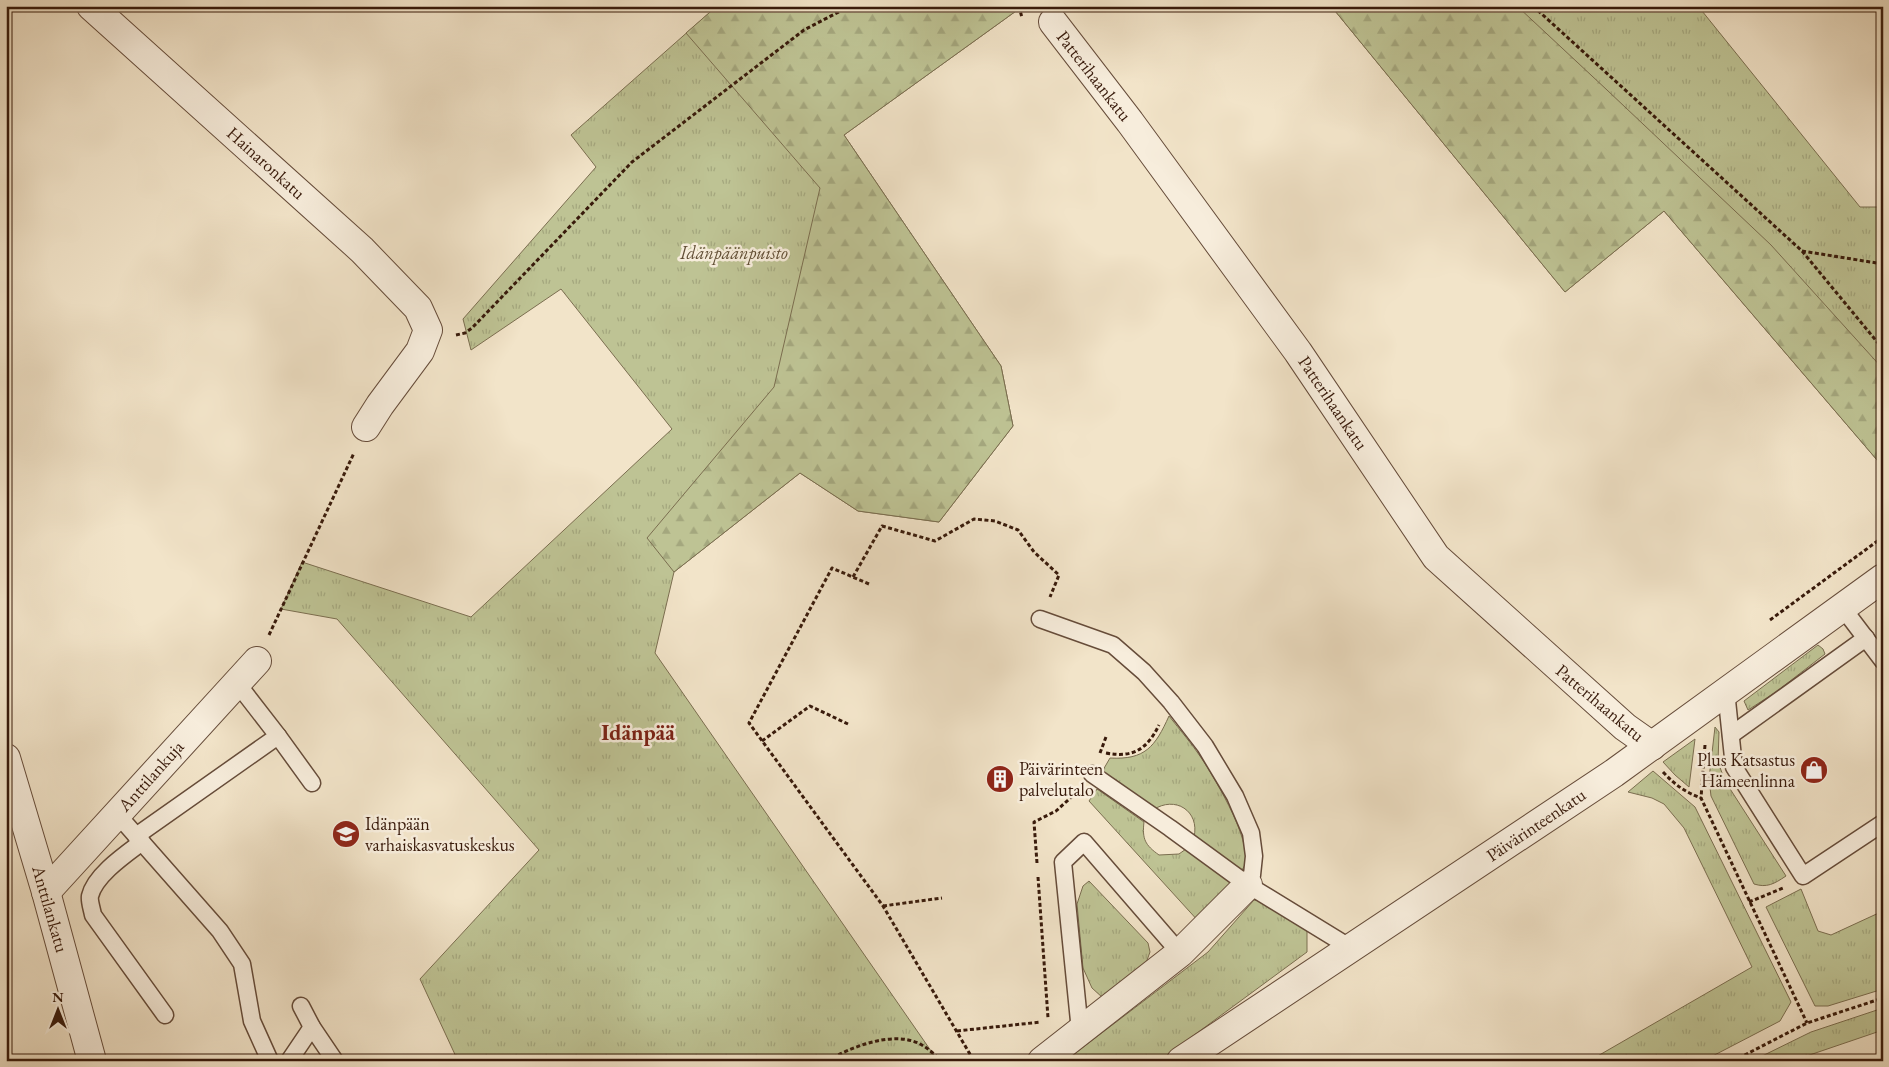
<svg xmlns="http://www.w3.org/2000/svg" width="1889" height="1067" font-family="'EB Garamond',serif">
  <defs>
    <pattern id="grass-tufts" width="24" height="20" patternUnits="userSpaceOnUse" patternTransform="scale(1.25)"><rect width="24" height="20" fill="#bec394"/><path d="M3 7l-1-3M5 7V3M7 7l1-3M15 17l-1-3M17 17v-4M19 17l1-3" fill="none" stroke="#a4a77e"/></pattern>
    <pattern id="forest-firs" width="22" height="20" patternUnits="userSpaceOnUse" patternTransform="scale(1.25)"><rect width="22" height="20" fill="#bec394"/><path d="M5 1l3.5 6h-7zM16 11l3.5 6h-7z" fill="#a4a77e"/></pattern>
  </defs>
  <rect width="100%" height="100%" fill="#f2e4c9"/>
  <filter id="stains"><feTurbulence type="fractalNoise" baseFrequency=".004" numOctaves="4"/><feColorMatrix values="0 0 0 0 .2 0 0 0 0 .09 0 0 0 0 .02 0 0 0 .5 -.17"/></filter>
  <radialGradient id="worn" r=".72"><stop offset=".6" stop-color="#630" stop-opacity="0"/><stop offset="1" stop-color="#630" stop-opacity=".3"/></radialGradient>
  <!-- grass -->
  <g fill="url(#grass-tufts)" stroke="#7b6e50">
    <path d="M717 6H1023L844 135 1001 366 1013 426 939 522 858 511 800 473 674 572 655 653 938 1061H458L420 979 539 850 337 619 281 609 302 562 471 617 672 429 561 289 471 350 463 319 596 167 571 135Z"/>
    <path d="M1331 6H1698L1860 207H1883V467L1664 211 1565 292Z"/>
    <path d="M1818 645 1823 649 1825 654 1776 692 1748 710 1744 701Z"/>
    <path d="M1169 716C1180 730 1192 744 1202 759 1214 777 1259 851 1242 870L1194 837C1200 811 1175 795 1153 810L1102 774 1103 770 1110 758C1145 760 1155 747 1169 716Z"/>
    <path d="M1715 727 1719 732 1718 762 1725 781 1786 876C1774 884 1767 888 1754 884L1711 796 1709 779Z"/>
    <path d="M1695 739 1689 787 1675 775 1663 762Z"/>
    <path d="M1653 771 1695 807 1791 1002 1780 1021 1703 1061H1589L1752 967 1684 828 1664 804 1652 798 1628 792Z"/>
    <path d="M1097 789 1144 822C1142 839 1145 845 1159 855L1179 854 1186 849 1236 885 1200 923 1089 801Z"/>
    <path d="M1089 881 1148 943 1150 952 1146 963 1103 998 1092 988 1083 968 1077 904 1083 886Z"/>
    <path d="M1801 889 1818 931 1831 935 1883 911V989L1828 1006H1815L1766 907Z"/>
    <path d="M1254 900 1261 901 1307 931V952L1159 1061H1065L1208 952Z"/>
    <path d="M1883 1008V1030L1792 1061H1752L1811 1032Z"/>
  </g>
  <!-- forest -->
  <g fill="url(#forest-firs)" stroke="#7b6e50">
    <path d="M717 6H1023L844 135 1001 366 1013 426 939 522 858 511 800 473 674 572 647 538 774 387 820 188 686 33Z"/>
    <path d="M1331 6H1517L1607 90 1771 245 1883 369V467L1664 211 1565 292Z"/>
  </g>
  <g fill="none" stroke-linecap="round" stroke-linejoin="round">
    <defs>
      <g id="service">
        <path d="M1842 607 1883 661"/>
        <path d="M1040 619 1113 645 1144 672 1171 702 1205 746 1235 796 1251 833 1254 856 1252 875 1248 885"/>
        <path d="M1726 691 1734 767 1803 876 1883 823"/>
        <path d="M1731 735 1866 638"/>
        <path d="M278 736 312 783"/>
        <path d="M1092 774 1170 828 1248 885 1351 948"/>
        <path d="M117 814 220 931 242 964 252 1021 270 1061"/>
        <path d="M136 836 278 736 237 683"/>
        <path d="M142 842C126 854 95 875 90 896 89 901 92 909 93 915L165 1015"/>
        <path d="M301 1006 312 1027 335 1061"/>
        <path d="M1080 1031 1063 862 1084 842 1180 953"/>
        <path d="M289 1061 312 1027"/>
      </g>
      <g id="minor">
        <path d="M91 6 362 250 418 308 428 330 420 351 380 405 366 427"/>
        <path d="M1053 22 1130 122 1298 352 1436 557 1625 727 1652 746"/>
        <path d="M6 758 46 892 92 1061"/>
        <path d="M46 892 257 661"/>
        <path d="M1042 1061 1180 953 1248 885"/>
        <path d="M1181 1061 1614 773 1883 578"/>
      </g>
    </defs>
    <!-- service casing -->
    <use href="#service" stroke="#664c3a" stroke-width="19"/>
    <!-- minor casing -->
    <use href="#minor" stroke="#664c3a" stroke-width="30"/>
    <!-- path -->
    <g stroke="#381a0b" stroke-width="3" stroke-dasharray="4 2.5" stroke-linecap="butt">
      <path d="M1019 6 1022 18"/>
      <path d="M1533 6 1802 251 1883 349"/>
      <path d="M1802 251 1883 264"/>
      <path d="M456 335 465 333 472 328 632 162 804 30 850 6"/>
      <path d="M853 577 882 526 935 541 974 519 995 521 1018 530 1034 552 1059 575 1050 597"/>
      <path d="M869 584 832 568 749 723 883 906 974 1061"/>
      <path d="M1770 620 1883 537"/>
      <path d="M269 635 354 453"/>
      <path d="M762 741 810 706 848 724"/>
      <path d="M1705 745 1701 798 1807 1023"/>
      <path d="M1100 753 1106 737"/>
      <path d="M1106 753C1132 758 1147 750 1159 725"/>
      <path d="M1663 772C1675 785 1685 792 1701 798"/>
      <path d="M1037 863 1034 822 1056 811 1077 792"/>
      <path d="M1038 877 1048 1018"/>
      <path d="M1749 902 1783 888"/>
      <path d="M883 906 942 898"/>
      <path d="M957 1031 1041 1022"/>
      <path d="M827 1061C851 1047 893 1030 920 1044 928 1048 935 1055 941 1061"/>
      <path d="M1733 1061 1807 1023 1883 998"/>
    </g>
    <!-- service -->
    <use href="#service" stroke="#f7eddc" stroke-width="16"/>
    <!-- minor -->
    <use href="#minor" stroke="#f7eddc" stroke-width="28"/>
  </g>
  <!-- icons -->
  <defs>
    <symbol id="shop-disc" viewBox="-11 -11 22 22"><circle r="9.5" fill="#8f2418" stroke="#f7eddc"/><path d="M-5-2.5h2.3a2.7 3.5 0 0 1 5.4 0H5L5.5 6h-11ZM-1.5-2.5h3a1.5 2.3 0 0 0-3 0Z" fill="#fff"/></symbol>
    <symbol id="building-disc" viewBox="-11 -11 22 22"><circle r="9.5" fill="#8f2418" stroke="#f7eddc"/><path d="M-4-6H4V6H1V3H-1V6H-4ZM-2.5-4.3h1.7v1.8h-1.7ZM.8-4.3h1.7v1.8H.8ZM-2.5-1h1.7V.8h-1.7ZM.8-1h1.7V.8H.8Z" fill="#fff"/></symbol>
    <symbol id="school-disc" viewBox="-11 -11 22 22"><circle r="9.5" fill="#8f2418" stroke="#f7eddc"/><path d="M0-5L7-2L0 1L-7-2ZM-4 1L0 2.5L4 1V4Q0 6-4 4Z" fill="#fff"/></symbol>
  </defs>
  <g fill-rule="evenodd">
    <use href="#shop-disc" x="1798" y="754" width="32" height="32"/>
    <use href="#building-disc" x="984" y="763" width="32" height="32"/>
    <use href="#school-disc" x="330" y="818" width="32" height="32"/>
  </g>
  <g text-anchor="middle" stroke-width="5" stroke-linejoin="round" paint-order="stroke">
    <!-- street labels -->
    <g font-size="18" fill="#381a0b" stroke="#f7eddc">
      <text transform="translate(1094 76) rotate(52)" y="6">Patterihaankatu</text>
      <text transform="translate(266 163) rotate(42)" y="6">Hainaronkatu</text>
      <text transform="translate(1333 403) rotate(56)" y="6">Patterihaankatu</text>
      <text transform="translate(1600 703) rotate(40)" y="6">Patterihaankatu</text>
      <text transform="translate(151 776) rotate(-48)" y="6">Anttilankuja</text>
      <text transform="translate(1536 825) rotate(-34)" y="6">Päivärinteenkatu</text>
      <text transform="translate(50 909) rotate(74)" y="6">Anttilankatu</text>
    </g>
    <!-- park labels -->
    <g font-size="18" font-style="italic" fill="#604d34" stroke="#f7eddc">
      <text x="734" y="259">Idänpäänpuisto</text>
    </g>
    <!-- poi labels -->
    <g font-size="18" fill="#381a0b" stroke="#f7eddc" text-anchor="start">
      <text x="1795" y="766" text-anchor="end">Plus Katsastus<tspan x="1795" dy="21">Hämeenlinna</tspan></text>
      <text x="1019" y="775">Päivärinteen<tspan x="1019" dy="21">palvelutalo</tspan></text>
      <text x="365" y="830">Idänpään<tspan x="365" dy="21">varhaiskasvatuskeskus</tspan></text>
    </g>
    <!-- district labels -->
    <g font-size="22" font-weight="bold" fill="#7a1f14" stroke="#f7eddc">
      <text x="638" y="740">Idänpää</text>
    </g>
  </g>
  <!-- margin -->
  <rect width="1889" height="1067" fill="none" stroke="#f2e4c9" stroke-width="25"/>
  <rect x="8" y="8" width="1874" height="1052" fill="none" stroke="#381a0b" stroke-width="2.5"/>
  <rect x="12" y="12" width="1864" height="1042" fill="none" stroke="#381a0b"/>
  <!-- north arrow -->
  <g transform="translate(58 1010)" stroke="#f7eddc" stroke-width="4" paint-order="stroke">
  <path d="M0-4L9 19L0 12L-9 19Z" fill="#381a0b"/>
  <text y="-8" font-size="14" font-weight="bold" text-anchor="middle" fill="#381a0b">N</text>
  </g>
  <rect width="100%" height="100%" filter="url(#stains)"/>
  <rect width="100%" height="100%" fill="url(#worn)"/>
</svg>
